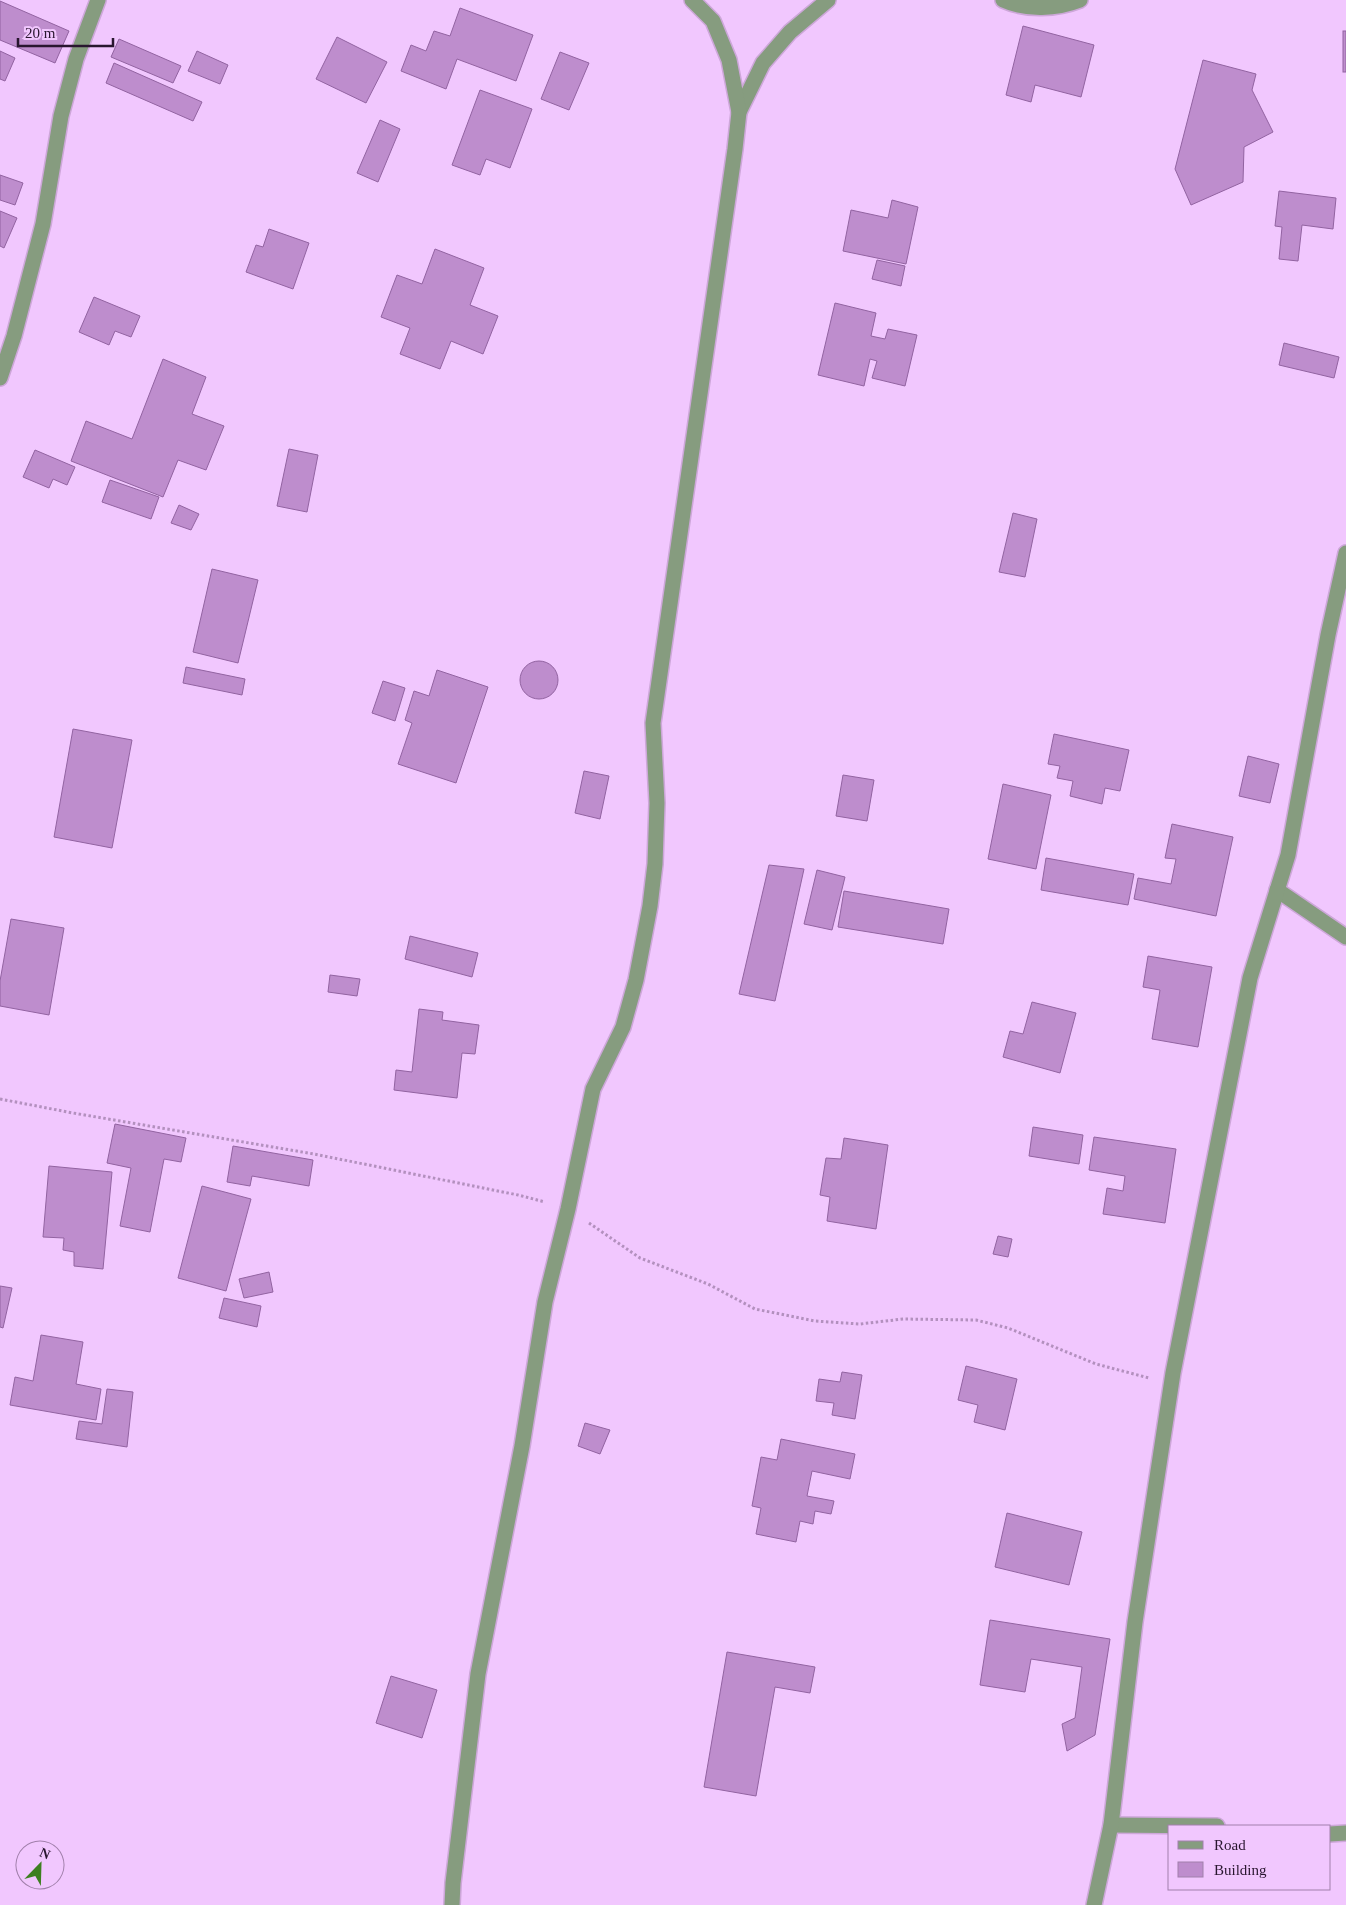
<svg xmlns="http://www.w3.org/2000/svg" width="1346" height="1905" font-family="Georgia,serif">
  <rect width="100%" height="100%" fill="#f1c7fe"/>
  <!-- building -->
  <g fill="#be8dcd" stroke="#9263a1">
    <path d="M0 1 69 31 55 63 0 40Z"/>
    <path d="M460 8 533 35 516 81 457 59 446 89 401 71 411 45 426 51 434 31 450 36Z"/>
    <path d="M1023 26 1094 45 1081 97 1035 85 1031 102 1006 95Z"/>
    <rect x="1343" y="31" width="3" height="41"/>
    <path d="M337 37 387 62 366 103 316 79Z"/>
    <path d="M119 39 181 66 173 83 111 57Z"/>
    <path d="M0 51 15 58 5 81 0 79Z"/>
    <path d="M197 51 228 65 220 84 188 71Z"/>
    <path d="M560 52 589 63 569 110 541 99Z"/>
    <path d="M1203 60 1256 74 1252 90 1273 132 1244 147 1243 182 1191 205 1175 169Z"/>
    <path d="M114 63 202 102 193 121 106 83Z"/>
    <path d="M480 90 532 109 510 168 486 159 480 175 452 165Z"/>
    <path d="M380 120 400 129 378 182 357 173Z"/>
    <path d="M0 175 23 183 15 205 0 200Z"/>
    <path d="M1279 191 1336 198 1333 229 1302 225 1298 261 1279 259 1282 227 1275 226Z"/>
    <path d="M892 200 918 207 906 264 843 251 851 210 888 218Z"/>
    <path d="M0 211 17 218 4 248 0 246Z"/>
    <path d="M269 229 309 243 293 289 246 272 256 245 263 247Z"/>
    <path d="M435 249 484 268 470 305 498 316 483 354 451 341 440 369 400 354 410 328 381 317 397 275 422 284Z"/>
    <path d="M877 260 905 266 901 286 872 279Z"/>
    <path d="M94 297 140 316 131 337 115 331 109 345 79 332Z"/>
    <path d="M835 303 876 313 871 336 885 339 888 329 917 335 905 386 872 378 877 361 870 359 864 386 818 375Z"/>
    <path d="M1284 343 1339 357 1334 378 1279 365Z"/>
    <path d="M163 359 206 377 192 414 224 426 206 470 178 460 163 497 71 461 86 421 132 439Z"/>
    <path d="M289 449 318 455 307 512 277 506Z"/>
    <path d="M35 450 75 467 67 485 53 479 49 488 23 477Z"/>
    <path d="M110 480 159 497 151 519 102 502Z"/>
    <path d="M179 505 199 514 191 530 171 523Z"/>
    <path d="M1013 513 1037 519 1025 577 999 572Z"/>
    <path d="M212 569 258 580 238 663 193 652Z"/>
    <circle cx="539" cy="680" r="19"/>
    <path d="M186 667 245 679 242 695 183 683Z"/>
    <path d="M437 670 488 687 456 783 398 764 412 723 405 720 414 691 429 696Z"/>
    <path d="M383 681 405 688 395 721 372 713Z"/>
    <path d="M73 729 132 740 112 848 54 837Z"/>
    <path d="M1054 734 1129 750 1120 791 1105 788 1102 804 1070 796 1073 781 1057 778 1060 766 1048 764Z"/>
    <path d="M1248 756 1279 764 1270 803 1239 796Z"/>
    <path d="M584 771 609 776 600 819 575 813Z"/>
    <path d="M843 775 874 780 867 821 836 816Z"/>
    <path d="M1003 784 1051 795 1036 869 988 859Z"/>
    <path d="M1172 824 1233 837 1216 916 1134 899 1138 878 1171 884 1176 859 1165 858Z"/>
    <path d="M1046 858 1134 874 1128 905 1041 890Z"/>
    <path d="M769 865 804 869 775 1001 739 994Z"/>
    <path d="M817 870 845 877 832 930 804 924Z"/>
    <path d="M844 891 949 909 943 944 838 927Z"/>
    <path d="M11 919 64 928 49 1015 0 1006V981Z"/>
    <path d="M410 936 478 953 472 977 405 959Z"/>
    <path d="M1148 956 1212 967 1198 1047 1152 1039 1160 990 1143 987Z"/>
    <path d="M330 975 360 979 357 996 328 992Z"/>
    <path d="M1032 1002 1076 1013 1060 1073 1003 1057 1010 1031 1023 1034Z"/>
    <path d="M419 1009 443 1012 442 1020 479 1025 475 1054 462 1053 457 1098 394 1090 396 1070 412 1072Z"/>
    <path d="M115 1124 186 1138 181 1162 164 1159 150 1232 120 1226 131 1168 107 1163Z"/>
    <path d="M1033 1127 1083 1135 1079 1164 1029 1156Z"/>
    <path d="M1094 1137 1176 1149 1165 1223 1103 1214 1107 1188 1123 1191 1125 1176 1089 1170Z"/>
    <path d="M844 1138 888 1145 876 1229 827 1221 830 1197 820 1195 826 1158 841 1159Z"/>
    <path d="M233 1146 313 1160 309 1186 252 1176 250 1186 227 1182Z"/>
    <path d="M49 1166 112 1172 103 1269 74 1266V1252L63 1250 64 1238 43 1237Z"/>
    <path d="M202 1186 251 1199 226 1291 178 1278Z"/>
    <path d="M998 1236 1012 1239 1008 1257 993 1254Z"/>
    <path d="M269 1272 273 1292 244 1298 239 1279Z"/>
    <path d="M0 1286 12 1288 3 1328 0 1327Z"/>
    <path d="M224 1298 261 1306 257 1327 219 1318Z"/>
    <path d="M41 1335 83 1342 76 1384 101 1389 96 1420 10 1405 15 1377 33 1381Z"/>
    <path d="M966 1366 1017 1379 1005 1430 974 1422 978 1405 958 1400Z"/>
    <path d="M842 1372 862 1375 855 1419 832 1415 834 1403 816 1401 819 1379 840 1382Z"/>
    <path d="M107 1389 133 1392 127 1447 76 1439 79 1421 102 1424Z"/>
    <path d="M585 1423 610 1430 600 1454 578 1446Z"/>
    <path d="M781 1439 855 1454 850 1479 812 1471 807 1496 834 1501 831 1514 815 1511 813 1524 800 1521 796 1542 756 1534 761 1508 752 1506 761 1457 777 1460Z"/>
    <path d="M1007 1513 1082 1532 1069 1585 995 1567Z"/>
    <path d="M990 1620 1110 1639 1095 1735 1067 1751 1062 1724 1075 1718 1082 1667 1031 1659 1025 1692 980 1685Z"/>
    <path d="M727 1652 815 1667 810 1693 775 1687 756 1796 704 1787Z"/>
    <path d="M391 1676 437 1690 422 1738 376 1723Z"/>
  </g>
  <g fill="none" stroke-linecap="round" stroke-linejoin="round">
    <defs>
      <g id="street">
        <path d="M1003 0C1027 11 1057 9 1080 0"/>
        <path d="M739 112 763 63 790 32 828 0"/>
        <path d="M0 378 14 336 43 224 61 116 76 59 98 0"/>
        <path d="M1277 890 1346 937"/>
        <path d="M1111 1825 1217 1826"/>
        <path d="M1330 1834 1346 1833"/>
        <path d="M452 1905 453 1883 478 1674 522 1446 545 1302 568 1209 593 1089 623 1027 636 980 650 906 655 864 657 803 653 723 735 149 739 112 729 60 713 21 692 0"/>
        <path d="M1094 1905 1111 1825 1135 1622 1173 1373 1250 978 1288 855 1328 635 1346 553"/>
      </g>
    </defs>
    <!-- street casing -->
    <use href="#street" stroke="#cda7d9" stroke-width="18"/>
    <!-- path -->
    <g stroke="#b390be" stroke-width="3" stroke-dasharray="2.5 2.5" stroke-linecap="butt">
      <path d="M0 1099 73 1113 314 1154 518 1195 545 1202"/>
      <path d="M589 1223 640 1258 708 1284 755 1309 815 1321 860 1324 903 1319 976 1320 1008 1328 1096 1364 1149 1378"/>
    </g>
    <!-- street -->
    <use href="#street" stroke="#869c7f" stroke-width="15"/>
  </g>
  <!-- legend -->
  <rect x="1168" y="1825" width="162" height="65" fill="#f1c7fe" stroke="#a180ab"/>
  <rect x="1178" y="1841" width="25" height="8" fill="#869c7f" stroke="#a180ab"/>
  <text x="1214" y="1850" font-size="15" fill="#29162f">Road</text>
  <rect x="1178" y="1862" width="25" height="15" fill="#be8dcd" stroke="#a180ab"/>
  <text x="1214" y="1875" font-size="15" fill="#29162f">Building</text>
  <!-- north arrow -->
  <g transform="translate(40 1865) rotate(23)"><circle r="24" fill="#f1c7fe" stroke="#a180ab"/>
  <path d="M0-4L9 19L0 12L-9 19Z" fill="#3d7f20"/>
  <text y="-8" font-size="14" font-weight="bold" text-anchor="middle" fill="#29162f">N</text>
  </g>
  <!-- scale -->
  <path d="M18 38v8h95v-8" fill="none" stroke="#29162f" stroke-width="2.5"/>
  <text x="25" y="38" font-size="15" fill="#29162f" stroke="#f1c7fe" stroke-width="4" paint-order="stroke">20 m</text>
</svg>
